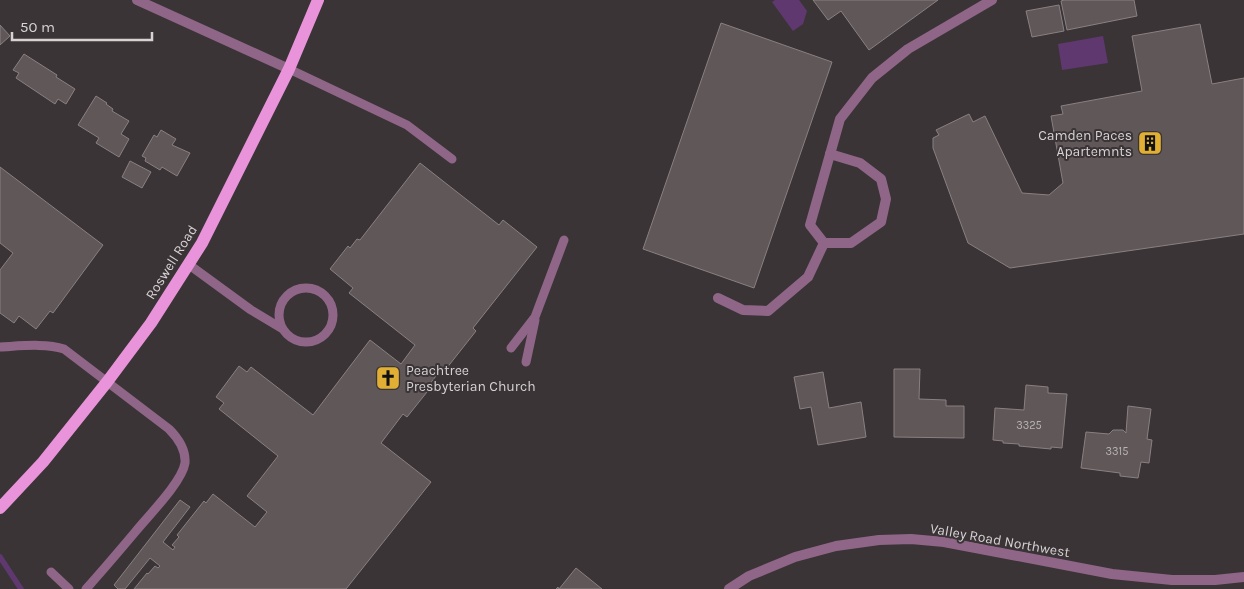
<svg xmlns="http://www.w3.org/2000/svg" width="1244" height="589" font-family="Karla,sans-serif">
  <rect width="100%" height="100%" fill="#3b3436"/>
  <!-- water -->
  <g fill="#5f3870">
    <path d="M775 0H799L807 11 803 24 793 31 772 2Z"/>
    <path d="M1103 36 1108 63 1062 70 1058 44Z"/>
  </g>
  <g fill="none" stroke-linecap="round" stroke-linejoin="round">
    <!-- stream -->
    <path stroke="#5f3870" stroke-width="5.5" d="M0 557 21 589"/>
  </g>
  <!-- building -->
  <g fill="#5f5758" stroke="#898081">
    <path d="M813 0H938L869 50 841 11 828 20Z"/>
    <path d="M1064 0H1134L1137 16 1067 30 1061 1Z"/>
    <path d="M1059 5 1064 31 1032 37 1026 11Z"/>
    <path d="M721 23 832 62 754 288 643 249Z"/>
    <path d="M1200 24 1212 84 1244 78V234L1010 268 968 243 933 148V138L939 135 936 130 969 114 973 122 985 116 1022 193 1049 195 1063 183 1051 116 1063 114 1061 106 1142 91 1132 36Z"/>
    <path d="M0 25 10 36 0 45Z"/>
    <path d="M24 54 57 75 56 77 75 89 66 104 58 99 55 104 16 78 19 73 13 70Z"/>
    <path d="M96 96 107 103 106 104 113 109 112 111 129 121 121 134 129 139 119 157 96 143 99 138 78 125Z"/>
    <path d="M161 130 176 139 172 145 190 153 177 176 162 167 160 170 145 161 146 158 142 156 154 135 157 137Z"/>
    <path d="M130 161 151 172 142 188 122 177Z"/>
    <path d="M420 163 499 225 503 220 537 247 473 328 476 331 446 369 443 367 429 385 431 387 407 417 403 414 381 443 431 482 346 589H134L147 573 148 574 155 566 158 568 160 566 150 558 125 589H118L114 585 180 500 190 507 163 542 173 550 175 547 172 545 179 537 177 535 204 501 206 503 213 494 255 527 267 512 247 496 278 456 219 409 224 403 216 397 239 366 247 372 251 367 313 415 370 340 401 364 415 345 349 293 353 288 330 269 348 246 350 248 357 239 360 240Z"/>
    <path d="M0 167 103 245 53 313 50 311 36 329 19 316 14 323 0 313V270L13 253 0 243Z"/>
    <path d="M894 369H920L919 399 946 400V406H964V438L894 437Z"/>
    <path d="M823 372 829 408 861 402 866 437 818 445 811 407 800 409 794 377Z"/>
    <path d="M1026 385 1048 387V393L1067 394 1062 448 1051 447V449L1019 446V444L1003 443V441L993 440 995 408 1024 410Z"/>
    <path d="M1128 406 1151 409 1147 439 1152 440 1149 463 1141 462 1138 478 1120 476V473L1081 468 1086 432 1109 434 1113 430H1123L1126 433Z"/>
    <path d="M576 568 602 589H556L558 587 559 589Z"/>
  </g>
  <g fill="none" stroke-linecap="round" stroke-linejoin="round">
    <!-- lane -->
    <g stroke="#906688" stroke-width="9">
      <path d="M289 69 407 125 452 159"/>
      <path d="M188 264 251 310 281 328"/>
      <circle cx="306" cy="315" r="27"/>
      <path d="M0 347C20 346 46 343 64 349L169 429C178 438 186 449 185 463 182 482 149 515 136 531 120 550 103 570 86 589"/>
      <path d="M511 348 535 317 564 240"/>
      <path d="M526 362 535 320"/>
      <path d="M51 572 69 589"/>
    </g>
    <!-- street -->
    <g stroke="#906688" stroke-width="10">
      <path d="M137 0 289 69"/>
      <path d="M824 243H851L881 222 886 199 881 179 860 163 830 154"/>
      <path d="M718 298 743 310 768 311 808 277 824 243 810 225 840 119 872 78 908 49 992 0"/>
      <path d="M729 589 749 576 795 557 836 546 879 540 911 539 944 542 1112 574 1172 580H1215L1244 577"/>
    </g>
    <!-- primary -->
    <path stroke="#e994da" stroke-width="12" d="M0 508 43 462 107 382 151 323 202 243 289 69 318 0"/>
  </g>
  <!-- icons -->
  <defs>
    <symbol id="building-square" viewBox="-11 -11 22 22"><rect x="-9" y="-9" width="18" height="18" rx="4" fill="#e1af34" stroke="#3b3436"/><path d="M-4-6H4V6H1V3H-1V6H-4ZM-2.5-4.3h1.7v1.8h-1.7ZM.8-4.3h1.7v1.8H.8ZM-2.5-1h1.7V.8h-1.7ZM.8-1h1.7V.8H.8Z" fill="#111"/></symbol>
    <symbol id="church-square" viewBox="-11 -11 22 22"><rect x="-9" y="-9" width="18" height="18" rx="4" fill="#e1af34" stroke="#3b3436"/><path d="M-1.2-6h2.4v3.5h3.3v2.4h-3.3V6h-2.4V-.1h-3.3v-2.4h3.3Z" fill="#111"/></symbol>
  </defs>
  <g fill-rule="evenodd">
    <use href="#building-square" x="1136" y="129" width="28" height="28"/>
    <use href="#church-square" x="374" y="364" width="28" height="28"/>
  </g>
  <g text-anchor="middle" stroke-width="4" stroke-linejoin="round" paint-order="stroke">
    <!-- number labels -->
    <g font-size="11" fill="#b9b4b5">
      <text x="1029" y="429">3325</text>
      <text x="1117" y="455">3315</text>
    </g>
    <!-- poi labels -->
    <g font-size="14" fill="#d7d3d4" stroke="#3b3436" text-anchor="end">
      <text x="1132" y="140">Camden Paces<tspan x="1132" dy="16">Apartemnts</tspan></text>
      <text x="406" y="375" text-anchor="start">Peachtree<tspan x="406" dy="16">Presbyterian Church</tspan></text>
    </g>
    <!-- street labels -->
    <g font-size="14" fill="#d7d3d4" stroke="#3b3436">
      <text transform="translate(171 262) rotate(-58)" y="5">Roswell Road</text>
      <text transform="translate(1000 540) rotate(10)" y="5">Valley Road Northwest</text>
    </g>
  </g>
  <!-- scale -->
  <path d="M12 32v8h140v-8" fill="none" stroke="#d7d3d4" stroke-width="2.5"/>
  <text x="20" y="32" font-size="15" fill="#d7d3d4" stroke="#3b3436" stroke-width="4" paint-order="stroke">50 m</text>
</svg>
